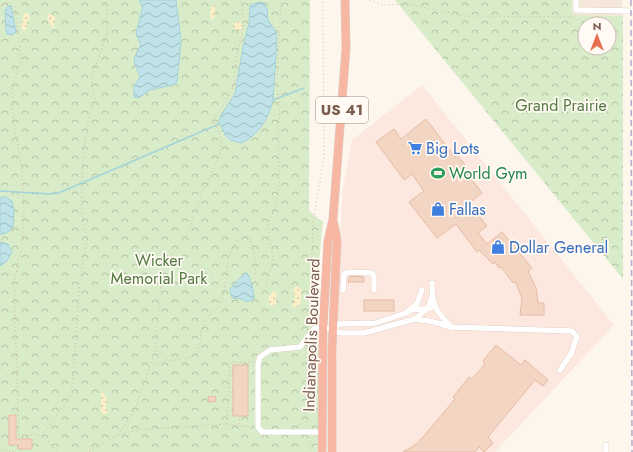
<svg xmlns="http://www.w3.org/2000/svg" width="633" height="452" font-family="Jost,sans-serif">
  <defs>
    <pattern id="forest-crowns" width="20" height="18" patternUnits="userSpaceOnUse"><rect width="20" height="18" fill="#d8ecc9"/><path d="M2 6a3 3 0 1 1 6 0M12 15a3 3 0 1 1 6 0" fill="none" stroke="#b4c2a5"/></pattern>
    <pattern id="sand-dots" width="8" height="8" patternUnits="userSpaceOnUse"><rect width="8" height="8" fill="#fcefc7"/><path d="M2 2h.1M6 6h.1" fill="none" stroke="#d1c5a4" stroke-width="1.8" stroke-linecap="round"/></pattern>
    <pattern id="water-waves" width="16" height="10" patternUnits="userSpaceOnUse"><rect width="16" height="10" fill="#bfe3e8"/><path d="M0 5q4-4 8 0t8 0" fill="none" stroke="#a0bbbe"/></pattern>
  </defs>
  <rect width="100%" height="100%" fill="#fdf6ec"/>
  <!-- residential -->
  <path fill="#f5e8da" d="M572 0H622L623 16 572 15Z"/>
  <!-- commercial -->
  <path fill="#fde8e0" d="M422 85 614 325 495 452H334L339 246 343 189 352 140Z"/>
  <!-- forest -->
  <g fill="url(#forest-crowns)" fill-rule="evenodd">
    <path d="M0 0H310L309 211 323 222C313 298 322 376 317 452H0Z"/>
    <path d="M395 0H572V15L623 16V279ZM585 24H609V48H585Z"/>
  </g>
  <!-- sand -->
  <g fill="url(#sand-dots)">
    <path d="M212 5H215V17L211 20 210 14Z"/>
    <path d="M24 13H28L30 17 27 23V29L25 31 21 28Z"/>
    <path d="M49 13 55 17 54 28H52L47 18Z"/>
    <circle cx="238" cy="26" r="4.5"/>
    <path d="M297 286 301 289C301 296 303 304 295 308L292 305 295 297 293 289Z"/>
    <path d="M273 291 276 293V303L273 307 269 304 268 299Z"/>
    <path d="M103 392 108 401 105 404 108 412 103 415 101 412V394Z"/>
  </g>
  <!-- water -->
  <g fill="url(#water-waves)" stroke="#a5d3da">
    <path d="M139 0H176L181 41 177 82 173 85 150 90 138 98 134 97V87L140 77C133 58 131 63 141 45L136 34 142 9V5Z"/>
    <path d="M260 2 264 3 267 8 268 20 276 32 277 39 273 100C269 118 258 136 241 143L230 140 226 136 219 122 220 117 235 94 243 47 249 23 250 5Z"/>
    <path d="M8 6H11L16 32 12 35 7 34 6 31 5 11Z"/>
    <path d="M0 197H6L12 201 14 210 13 227C10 232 5 234 0 234Z"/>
    <path d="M0 242 8 244 12 252 6 262 0 266Z"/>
    <path d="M247 273C250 276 255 295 254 299L246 302 242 299 232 298 230 289 244 274Z"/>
  </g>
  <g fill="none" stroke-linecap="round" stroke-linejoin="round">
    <!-- stream -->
    <g stroke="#a5d3da" stroke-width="1.5">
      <path d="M273 100 304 88"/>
      <path d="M0 191 51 194 61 192 219 124"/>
    </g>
  </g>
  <!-- building -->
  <g fill="#f3d5c3" stroke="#e6bba3">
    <path d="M426 119 455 157 457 155 465 165 462 167 482 193 469 203 487 226 478 233 487 244 502 232 532 268 528 271 536 288 538 303H544V315H520L522 298 515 281 513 283 501 267 499 268 495 262 493 264 479 250 477 252 456 224 437 238 409 202 424 191 412 174 404 180 376 142 394 129 401 139Z"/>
    <path d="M350 276 364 277V282H348Z"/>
    <rect x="364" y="300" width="30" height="11"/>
    <path d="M496 345 521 365 525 360 548 380 543 386 535 380 488 437 493 443 484 452 479 447 475 452H403L418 443 455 399 453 397 469 377 472 379 485 364 483 361Z"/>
    <rect x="233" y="365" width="15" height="51"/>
    <path d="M215 396 216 401 209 402 208 397Z"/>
    <path d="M9 415H16V439H32V449H18V445H9Z"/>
  </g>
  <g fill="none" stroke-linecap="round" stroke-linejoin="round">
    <defs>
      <g id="minor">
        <path d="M576 0V10L633 11"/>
        <path d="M432 283C432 305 435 310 451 327"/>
        <path d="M343 290 344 274 349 272 372 273 374 277V290"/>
        <path d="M411 310 431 308"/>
        <path d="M415 319 434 322 451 327 572 331 577 337 571 354 560 370"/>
        <path d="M332 328 339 324 376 323 406 313 417 304 422 290"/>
        <path d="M323 432H262L258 427V364L260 357 270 350 300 347 314 329 332 328 340 333H364L415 319 428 308 432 297"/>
        <path d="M606 445V452"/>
      </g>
      <g id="highway">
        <path d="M322 452 323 328 328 241 333 219 346 48 345 0"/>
        <path d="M332 452V349L337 241 334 224"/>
      </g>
    </defs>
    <!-- minor casing -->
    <use href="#minor" stroke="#d1beb0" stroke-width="6"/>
    <!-- highway casing -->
    <use href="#highway" stroke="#dad1cd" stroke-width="9"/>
    <!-- path -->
    <g stroke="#d9b8a5" stroke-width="1" stroke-dasharray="1 3" stroke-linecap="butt">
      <path d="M370 0 381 5 407 4 465 16 571 17 576 15"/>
      <path d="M0 6C4 1 12 2 15 8L21 60 12 89 13 120 22 167 24 209 23 239 14 284 19 435H42L70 397 73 380 80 278 87 240 81 208 83 160 87 124 95 100 91 79 107 34V9L103 0"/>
      <path d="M181 136 183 143"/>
      <path d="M125 160 128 167"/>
      <path d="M68 185 70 192"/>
      <path d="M309 326 313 222 324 158 323 0"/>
      <path d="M156 347 158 353 168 359"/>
      <path d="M0 368 1 369"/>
      <path d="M149 368C165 357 188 362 197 353 202 344 199 334 203 325 206 316 217 311 221 301 229 279 223 252 243 235L249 237C251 244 255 251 255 259 256 270 251 282 261 290L266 287 273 258 268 228 270 219 276 206 279 187 278 128 280 106 277 88 281 0"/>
      <path d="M227 424 230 362H253"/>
      <path d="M239 424 240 416"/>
      <path d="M306 426V349"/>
      <path d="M43 435 57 452"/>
      <path d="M118 435 135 409 154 354 163 269 167 260 186 238 201 195 220 155 221 138 215 123V117L228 98 234 85 236 59 244 24 241 0"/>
      <path d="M308 437 311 452"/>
      <path d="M1 450 16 452"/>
      <path d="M89 452 118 435 137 430 227 424 253 427"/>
    </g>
    <!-- minor -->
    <use href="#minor" stroke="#fff" stroke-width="5.5"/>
    <!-- highway -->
    <use href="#highway" stroke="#f7b7a3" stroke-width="8"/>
    <!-- rail -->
    <path stroke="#b9a8c9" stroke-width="1.5" stroke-dasharray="6 4" stroke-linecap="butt" d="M631 0 632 452"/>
  </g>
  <!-- icons -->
  <defs>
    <symbol id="supermarket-bare" viewBox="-9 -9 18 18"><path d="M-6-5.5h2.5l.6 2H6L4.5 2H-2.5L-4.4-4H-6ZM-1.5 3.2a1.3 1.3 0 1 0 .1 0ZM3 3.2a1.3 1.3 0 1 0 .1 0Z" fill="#3f7fe0" stroke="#fffaf3" stroke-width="2.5" paint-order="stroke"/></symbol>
    <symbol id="stadium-bare" viewBox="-9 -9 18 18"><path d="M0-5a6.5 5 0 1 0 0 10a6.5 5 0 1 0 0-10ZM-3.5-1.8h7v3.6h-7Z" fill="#2e9e5b" stroke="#fffaf3" stroke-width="2.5" paint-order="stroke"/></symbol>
    <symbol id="shop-bare" viewBox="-9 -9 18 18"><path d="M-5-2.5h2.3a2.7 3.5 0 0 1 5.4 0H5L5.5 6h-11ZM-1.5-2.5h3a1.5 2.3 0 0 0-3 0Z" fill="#3f7fe0" stroke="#fffaf3" stroke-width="2.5" paint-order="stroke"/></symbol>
  </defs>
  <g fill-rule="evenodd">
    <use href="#supermarket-bare" x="405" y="138" width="20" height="20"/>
    <use href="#stadium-bare" x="428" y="163" width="20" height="20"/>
    <use href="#shop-bare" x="428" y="199" width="20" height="20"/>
    <use href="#shop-bare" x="488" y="237" width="20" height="20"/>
  </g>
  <g text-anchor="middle" stroke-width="3.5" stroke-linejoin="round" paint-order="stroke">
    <!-- shield labels -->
    <rect fill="#fffaf3" stroke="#a28b7f" stroke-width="1" x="316" y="97" width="52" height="26" rx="3"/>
    <g font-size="15" font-weight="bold" fill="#7a5c4d">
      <text x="342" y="115">US 41</text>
    </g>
    <!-- park labels -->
    <g font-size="16" fill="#537a41" stroke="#fffaf3">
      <text x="561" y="111">Grand Prairie</text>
      <text x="159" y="266">Wicker<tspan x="159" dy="18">Memorial Park</tspan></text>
    </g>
    <!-- shop labels -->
    <g font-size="16" fill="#366cbe" stroke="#fffaf3" text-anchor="start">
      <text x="426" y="154">Big Lots</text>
      <text x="449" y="215">Fallas</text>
      <text x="509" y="253">Dollar General</text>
    </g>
    <!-- leisure labels -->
    <g font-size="16" fill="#27864d" stroke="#fffaf3" text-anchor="start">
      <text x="449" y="179">World Gym</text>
    </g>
    <!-- street labels -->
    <g font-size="16" fill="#7a5c4d" stroke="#fffaf3">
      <text transform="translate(311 335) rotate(-88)" y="6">Indianapolis Boulevard</text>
    </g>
  </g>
  <!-- north arrow -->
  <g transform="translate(597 36)"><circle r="19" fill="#fffaf3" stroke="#cabbb1"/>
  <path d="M0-3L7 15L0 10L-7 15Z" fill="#e76f51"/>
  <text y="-6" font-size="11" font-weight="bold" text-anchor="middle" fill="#7a5c4d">N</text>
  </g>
</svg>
